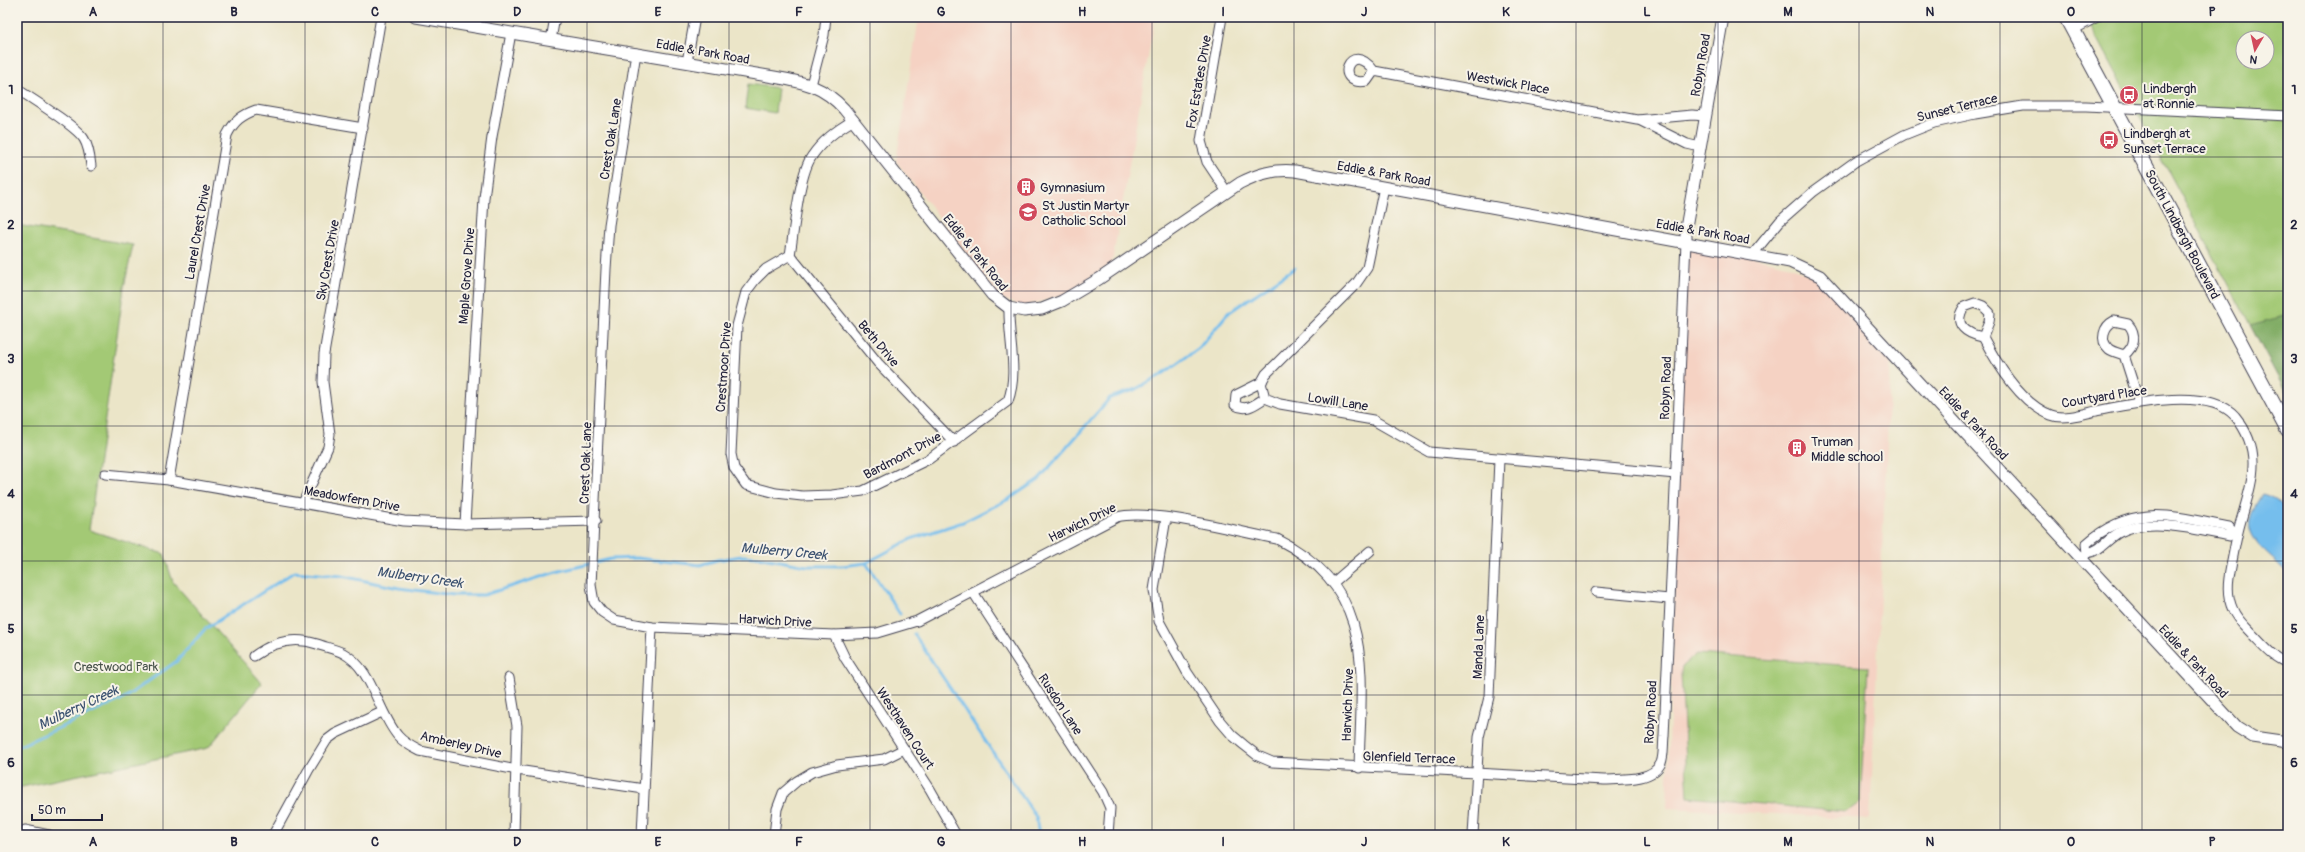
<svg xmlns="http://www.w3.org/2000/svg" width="2305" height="852" font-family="Pangolin,sans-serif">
  <rect width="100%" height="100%" fill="#f7f3e8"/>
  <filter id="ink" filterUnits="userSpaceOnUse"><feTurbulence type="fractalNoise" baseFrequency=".025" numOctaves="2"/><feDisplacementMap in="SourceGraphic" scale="8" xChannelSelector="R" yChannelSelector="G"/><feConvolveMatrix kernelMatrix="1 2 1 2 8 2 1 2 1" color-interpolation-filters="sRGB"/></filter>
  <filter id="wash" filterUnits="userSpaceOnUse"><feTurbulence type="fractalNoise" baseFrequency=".012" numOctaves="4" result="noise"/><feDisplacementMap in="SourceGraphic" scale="16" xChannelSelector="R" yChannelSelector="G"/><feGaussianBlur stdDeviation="0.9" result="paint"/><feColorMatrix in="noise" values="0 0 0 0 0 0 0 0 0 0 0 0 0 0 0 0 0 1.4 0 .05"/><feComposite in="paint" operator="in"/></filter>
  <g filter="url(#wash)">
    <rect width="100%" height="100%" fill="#ebe5c8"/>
    <!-- built -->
    <g fill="#f5d2c3">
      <path d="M919 17H1155L1112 263 1064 295 1021 307 1000 297 896 161Z"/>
      <path d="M1686 242 1787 265 1818 279 1891 354 1870 819 1667 808Z"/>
    </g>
    <!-- green -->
    <g fill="#a3c974" stroke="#627658" fill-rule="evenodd">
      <path d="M2085 17H2288V396L2097 37ZM2243 38H2267V62H2243Z"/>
      <path d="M748 84 778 88 775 113 745 108Z"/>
      <path d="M17 225 133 245 124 287 89 530 164 554 173 582 262 683 208 748 17 788Z"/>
      <path d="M1697 654 1868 667 1860 802 1846 812 1688 797 1681 673 1682 666Z"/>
    </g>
    <!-- forest -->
    <path fill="#82ad66" stroke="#526850" d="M2288 315V396L2250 325Z"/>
    <!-- water -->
    <path fill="#74beed" stroke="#4b7094" d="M2262 494C2298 502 2288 546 2288 575 2276 557 2242 542 2251 516 2253 508 2258 501 2262 494Z"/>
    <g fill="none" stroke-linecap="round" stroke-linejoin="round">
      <!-- stream -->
      <g stroke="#74beed" stroke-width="3">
        <path d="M866 563 900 614"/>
        <path d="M914 634 1036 817 1039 835"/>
        <path d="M17 747 123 699 177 661 205 629 294 572 342 576 399 588 454 595H484L556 572 611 559 636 558 700 565 717 560 742 556 757 557 807 566H842L866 563 911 539 963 522 1009 499 1039 479 1110 398 1134 390 1161 375 1199 348 1228 313 1295 268"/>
      </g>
    </g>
  </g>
  <g filter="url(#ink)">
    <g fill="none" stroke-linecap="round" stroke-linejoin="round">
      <defs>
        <g id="minor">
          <path d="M1222 17 1201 141 1207 162 1227 192"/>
          <path d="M476 28 477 17"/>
          <path d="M2073 30 2097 17"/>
          <path d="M551 40 555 17"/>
          <path d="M636 53 609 225 606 269 591 585 594 602 602 612 614 620 652 627 834 635 877 633 917 621 1117 517C1151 508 1239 532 1277 539 1378 590 1361 673 1359 768"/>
          <path d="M687 62 695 17"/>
          <path d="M1374 71 1367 81C1332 88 1349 37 1374 71L1637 120 1692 115 1706 116"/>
          <path d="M811 85 824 35 826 17"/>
          <path d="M17 89C32 99 76 126 84 139 89 147 90 157 91 166"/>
          <path d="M854 120C838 129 822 141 812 156 799 174 794 231 790 255L766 269 755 280 746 292 737 326 731 454 734 468 746 485 776 493 802 496 832 495 863 491 929 459 1008 401C1019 372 1008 339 1009 308"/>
          <path d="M1639 120 1687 144 1700 147"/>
          <path d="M1384 187 1367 268 1356 284 1266 374 1261 383 1265 398 1280 404 1373 420 1429 452 1676 474"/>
          <path d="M1753 254 1780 221 1813 192 1856 161 1904 135 1934 123 1975 114 2023 106H2086L2288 116"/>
          <path d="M790 255 878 363 954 442"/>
          <path d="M1975 303 1983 306 1990 313 1989 322 1983 337C1967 334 1952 325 1964 307Z"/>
          <path d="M1983 337C1997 364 2021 404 2051 415 2064 420 2083 414 2096 411 2130 404 2209 386 2235 416 2265 453 2251 484 2240 524 2236 538 2234 552 2231 566 2228 581 2226 595 2233 610 2237 620 2246 627 2253 635 2264 646 2273 658 2288 663"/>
          <path d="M2124 355C2119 353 2113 352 2109 349 2099 340 2104 326 2114 321L2128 324C2137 334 2135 347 2124 355L2139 402"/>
          <path d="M1262 382 1236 395 1235 405C1247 412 1255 404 1265 398"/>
          <path d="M105 474 169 480 404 521 465 524 596 521"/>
          <path d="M169 480 227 135C234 121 242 115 256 110L363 128"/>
          <path d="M303 503 328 447 330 434 323 382 324 354 381 17"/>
          <path d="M1166 518 1154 590 1159 621 1187 672 1220 721 1232 735 1244 745 1258 756 1272 762 1604 780C1620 779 1652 782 1661 763 1664 756 1663 744 1664 736L1686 242"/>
          <path d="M465 524 484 198 492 137 511 33"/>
          <path d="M2087 553C2100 552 2108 538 2120 532 2149 517 2198 530 2229 536L2233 532"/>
          <path d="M2081 559 2087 553 2086 544C2133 502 2174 516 2229 527L2233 532 2237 533"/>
          <path d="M1334 582 1370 551"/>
          <path d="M973 592 1103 792 1110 808 1108 835"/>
          <path d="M1596 592 1669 599"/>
          <path d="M834 635 845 658 930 789 956 835"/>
          <path d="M254 656C273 642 294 636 317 644 325 647 335 649 343 653 373 669 377 711 398 736 404 743 412 747 420 751L517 770 644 789"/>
          <path d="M509 678 517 726 514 835"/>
          <path d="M25 830 49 835"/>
          <path d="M273 835 308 771 327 740 335 734 382 712"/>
          <path d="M642 835 652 627"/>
          <path d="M774 835 777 809 783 793 797 781 812 772 837 765 884 759 904 749"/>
          <path d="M1473 835 1479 737 1489 697 1499 459"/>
        </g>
        <g id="tertiary">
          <path d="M416 17 774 77C804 82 823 86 844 109L992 295 1009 308 1024 311 1042 309 1062 301 1099 279 1240 183C1258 174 1274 169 1295 171L1790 262 1820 276 2237 727 2253 737 2288 742"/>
          <path d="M1686 242V228L1723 17"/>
        </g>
        <path id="primary" d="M2066 17 2288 431"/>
      </defs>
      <!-- minor casing -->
      <use href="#minor" stroke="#403f50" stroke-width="11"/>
      <!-- tertiary casing -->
      <use href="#tertiary" stroke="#403f50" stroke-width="13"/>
      <!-- primary casing -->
      <use href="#primary" stroke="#403f50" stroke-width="16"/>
      <!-- minor -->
      <use href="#minor" stroke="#fff" stroke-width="9"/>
      <!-- tertiary -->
      <use href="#tertiary" stroke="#fff" stroke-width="11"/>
      <!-- primary -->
      <use href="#primary" stroke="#fff" stroke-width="14"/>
    </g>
  </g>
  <!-- grid -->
  <path fill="none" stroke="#22223b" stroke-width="1" stroke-opacity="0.55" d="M163 17V835M305 17V835M446 17V835M587 17V835M729 17V835M870 17V835M1011 17V835M1152 17V835M1294 17V835M1435 17V835M1576 17V835M1718 17V835M1859 17V835M2000 17V835M2142 17V835M17 157H2288M17 291H2288M17 426H2288M17 561H2288M17 695H2288"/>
  <!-- icons -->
  <defs>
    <symbol id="bus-disc" viewBox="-11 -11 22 22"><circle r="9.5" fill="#d1495b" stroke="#f7f3e8"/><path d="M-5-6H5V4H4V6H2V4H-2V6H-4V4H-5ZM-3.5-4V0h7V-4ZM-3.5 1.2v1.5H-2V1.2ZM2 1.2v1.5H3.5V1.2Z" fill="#fff"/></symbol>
    <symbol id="building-disc" viewBox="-11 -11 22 22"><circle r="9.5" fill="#d1495b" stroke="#f7f3e8"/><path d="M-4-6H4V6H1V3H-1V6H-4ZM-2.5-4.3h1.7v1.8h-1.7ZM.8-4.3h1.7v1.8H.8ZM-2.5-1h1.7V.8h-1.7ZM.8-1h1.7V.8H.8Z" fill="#fff"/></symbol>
    <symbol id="school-disc" viewBox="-11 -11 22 22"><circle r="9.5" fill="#d1495b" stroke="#f7f3e8"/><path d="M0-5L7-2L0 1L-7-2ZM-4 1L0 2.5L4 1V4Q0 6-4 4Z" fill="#fff"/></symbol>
  </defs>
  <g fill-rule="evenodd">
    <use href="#bus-disc" x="2118" y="84" width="22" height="22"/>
    <use href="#bus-disc" x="2098" y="129" width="22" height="22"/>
    <use href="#building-disc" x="1015" y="176" width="22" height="22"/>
    <use href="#school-disc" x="1017" y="201" width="22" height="22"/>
    <use href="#building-disc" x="1786" y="437" width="22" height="22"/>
  </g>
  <g text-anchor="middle" stroke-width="4" stroke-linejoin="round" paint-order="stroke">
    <!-- street labels -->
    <g font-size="13" fill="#22223b" stroke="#f7f3e8">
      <text transform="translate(703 51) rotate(10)" y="5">Eddie &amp; Park Road</text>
      <text transform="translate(1700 65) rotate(-80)" y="5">Robyn Road</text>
      <text transform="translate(1198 82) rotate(-80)" y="5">Fox Estates Drive</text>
      <text transform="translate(1508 82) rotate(10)" y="5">Westwick Place</text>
      <text transform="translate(1957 107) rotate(-14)" y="5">Sunset Terrace</text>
      <text transform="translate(610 139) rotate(-81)" y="5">Crest Oak Lane</text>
      <text transform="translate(1384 173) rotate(10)" y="5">Eddie &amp; Park Road</text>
      <text transform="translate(1703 231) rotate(10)" y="5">Eddie &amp; Park Road</text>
      <text transform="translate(197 232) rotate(-80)" y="5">Laurel Crest Drive</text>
      <text transform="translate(2183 234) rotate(62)" y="5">South Lindbergh Boulevard</text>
      <text transform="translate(976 252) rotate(51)" y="5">Eddie &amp; Park Road</text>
      <text transform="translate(327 260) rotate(-80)" y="5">Sky Crest Drive</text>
      <text transform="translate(466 276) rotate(-86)" y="5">Maple Grove Drive</text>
      <text transform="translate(879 343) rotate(50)" y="5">Beth Drive</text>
      <text transform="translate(723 367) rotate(-86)" y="5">Crestmoor Drive</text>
      <text transform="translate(1665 388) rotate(-88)" y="5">Robyn Road</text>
      <text transform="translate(2104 396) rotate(-9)" y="5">Courtyard Place</text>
      <text transform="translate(1338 401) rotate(9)" y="5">Lowill Lane</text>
      <text transform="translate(1974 423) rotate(47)" y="5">Eddie &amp; Park Road</text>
      <text transform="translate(902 455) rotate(-28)" y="5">Bardmont Drive</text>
      <text transform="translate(585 463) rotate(-88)" y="5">Crest Oak Lane</text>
      <text transform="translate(352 498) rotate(10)" y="5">Meadowfern Drive</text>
      <text transform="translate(1082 522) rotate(-26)" y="5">Harwich Drive</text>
      <text transform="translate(775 620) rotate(3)" y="5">Harwich Drive</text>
      <text transform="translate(1478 647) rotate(-88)" y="5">Manda Lane</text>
      <text transform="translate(2194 661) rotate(47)" y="5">Eddie &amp; Park Road</text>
      <text transform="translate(1061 704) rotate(57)" y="5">Rusdon Lane</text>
      <text transform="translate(1347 705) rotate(-88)" y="5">Harwich Drive</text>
      <text transform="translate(1650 712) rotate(-87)" y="5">Robyn Road</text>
      <text transform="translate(906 728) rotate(57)" y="5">Westhaven Court</text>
      <text transform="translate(461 744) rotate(13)" y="5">Amberley Drive</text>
      <text transform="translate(1409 757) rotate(2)" y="5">Glenfield Terrace</text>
    </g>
    <!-- poi labels -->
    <g font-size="13" fill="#22223b" stroke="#f7f3e8" text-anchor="start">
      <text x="2143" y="93">Lindbergh<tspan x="2143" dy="15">at Ronnie</tspan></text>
      <text x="2123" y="138">Lindbergh at<tspan x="2123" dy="15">Sunset Terrace</tspan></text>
      <text x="1040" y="192">Gymnasium</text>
      <text x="1042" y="210">St Justin Martyr<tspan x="1042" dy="15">Catholic School</tspan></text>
      <text x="1811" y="446">Truman<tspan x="1811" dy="15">Middle school</tspan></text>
    </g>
    <!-- park labels -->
    <g font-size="13" fill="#49544c" stroke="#f7f3e8">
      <text x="116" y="671">Crestwood Park</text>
    </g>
    <!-- water labels -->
    <g font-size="14" font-style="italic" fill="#3b5170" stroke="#f7f3e8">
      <text transform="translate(784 551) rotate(5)" y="5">Mulberry Creek</text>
      <text transform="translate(420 577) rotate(8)" y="5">Mulberry Creek</text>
      <text transform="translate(78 707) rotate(-25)" y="5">Mulberry Creek</text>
    </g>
  </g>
  <!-- margin -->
  <rect width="2305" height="852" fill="none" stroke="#f7f3e8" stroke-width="44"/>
  <!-- north arrow -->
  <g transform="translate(2255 50) rotate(189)"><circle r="19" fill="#f7f3e8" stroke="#a29fa3"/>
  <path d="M0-3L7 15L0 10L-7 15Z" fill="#d1495b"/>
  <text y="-6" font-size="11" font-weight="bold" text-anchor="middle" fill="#22223b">N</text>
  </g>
  <!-- scale -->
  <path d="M32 814v6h70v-6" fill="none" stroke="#22223b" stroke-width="2"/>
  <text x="38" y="814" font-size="12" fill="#22223b" stroke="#f7f3e8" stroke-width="3" paint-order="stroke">50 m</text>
  <rect x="22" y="22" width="2261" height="808" fill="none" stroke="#22223b" stroke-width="1.5"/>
  <g font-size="13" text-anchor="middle" font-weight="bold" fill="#22223b">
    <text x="93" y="16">A</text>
    <text x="234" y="16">B</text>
    <text x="375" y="16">C</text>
    <text x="517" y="16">D</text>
    <text x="658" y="16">E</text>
    <text x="799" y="16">F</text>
    <text x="941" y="16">G</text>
    <text x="1082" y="16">H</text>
    <text x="1223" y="16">I</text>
    <text x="1364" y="16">J</text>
    <text x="1506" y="16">K</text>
    <text x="1647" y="16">L</text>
    <text x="1788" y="16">M</text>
    <text x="1930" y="16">N</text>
    <text x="2071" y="16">O</text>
    <text x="2212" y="16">P</text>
    <text x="11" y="94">1</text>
    <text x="2294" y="94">1</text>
    <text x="11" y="229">2</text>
    <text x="2294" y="229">2</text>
    <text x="11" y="363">3</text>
    <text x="2294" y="363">3</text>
    <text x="11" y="498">4</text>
    <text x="2294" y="498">4</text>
    <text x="11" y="633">5</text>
    <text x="2294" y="633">5</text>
    <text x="11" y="767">6</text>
    <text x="2294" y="767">6</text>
    <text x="93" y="846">A</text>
    <text x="234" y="846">B</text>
    <text x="375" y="846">C</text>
    <text x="517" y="846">D</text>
    <text x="658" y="846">E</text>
    <text x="799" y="846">F</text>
    <text x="941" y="846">G</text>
    <text x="1082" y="846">H</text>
    <text x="1223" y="846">I</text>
    <text x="1364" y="846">J</text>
    <text x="1506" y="846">K</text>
    <text x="1647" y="846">L</text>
    <text x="1788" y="846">M</text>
    <text x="1930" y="846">N</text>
    <text x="2071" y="846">O</text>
    <text x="2212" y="846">P</text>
  </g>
</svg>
